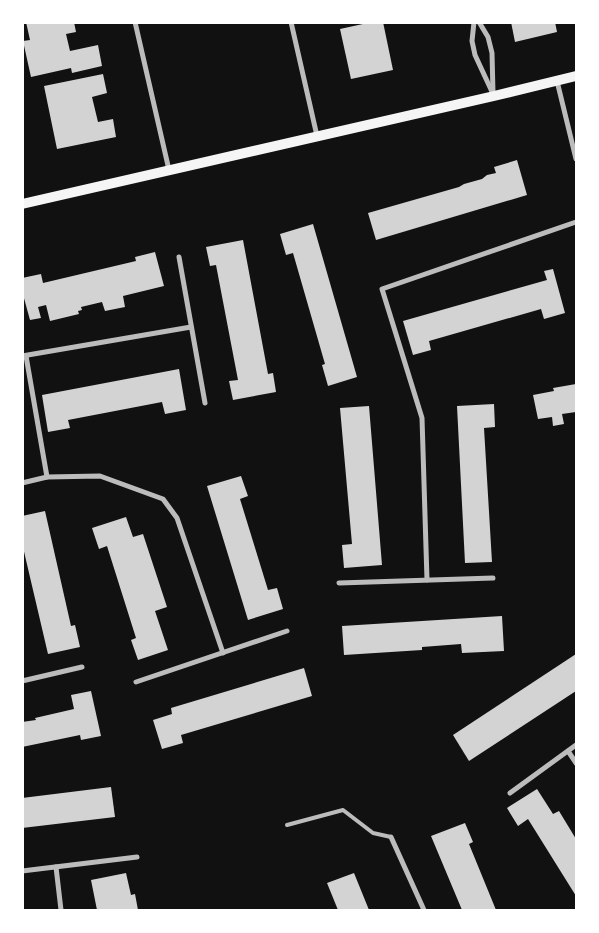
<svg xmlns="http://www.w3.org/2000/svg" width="599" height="933" font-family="Arial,sans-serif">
  <rect width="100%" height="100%" fill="#111"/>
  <!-- building -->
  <g fill="#d3d3d3">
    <path d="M26 22H74L76 32 66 34 70 51 98 45 102 66 72 73 71 68 31 77 23 41 30 40Z"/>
    <path d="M372 22H383L393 70 351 79 340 29Z"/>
    <path d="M511 22H555L557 32 515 42Z"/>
    <path d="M103 74 107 93 92 97 98 122 113 119 116 137 57 149 44 86Z"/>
    <path d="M517 160 527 195 376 240 368 213 459 187 464 184 482 179 487 175 496 173 494 167Z"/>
    <path d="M313 224 357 377 328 386 322 365 325 364 293 253 286 255 280 234Z"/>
    <path d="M243 240 268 374 273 373 276 392 233 400 229 381 238 380 216 265 210 266 206 247Z"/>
    <path d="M155 252 164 286 123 296 125 307 105 311 102 302 81 307 82 310 78 311 79 314 50 321 46 305 38 307 41 318 30 320 22 291V278L41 274 43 283 136 261 135 257Z"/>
    <path d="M553 269 565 313 544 319 541 309 429 341 431 350 413 355 403 321 547 280 544 271Z"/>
    <path d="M179 369 186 410 165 414 162 402 68 420 70 428 48 432 42 395Z"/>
    <path d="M576 384V412L562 414 564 424 553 426 552 417 538 419 533 395 554 391 553 388Z"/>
    <path d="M494 404 495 427 484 428 492 562 465 563 457 406Z"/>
    <path d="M369 406 382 565 344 568 342 545 352 544 340 408Z"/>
    <path d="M241 476 248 496 240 499 268 590 277 588 283 609 248 620 207 486Z"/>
    <path d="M45 511 71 626 75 625 80 647 48 654 22 543V516Z"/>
    <path d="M126 517 133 537 143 534 167 607 155 611 168 650 138 660 131 640 136 638 107 546 99 549 92 528Z"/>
    <path d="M502 616 504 651 462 653 461 644 422 647V650L344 655 342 626Z"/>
    <path d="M576 654V691L469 761 453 735Z"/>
    <path d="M304 668 312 696 181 735 183 743 162 749 153 720 172 714 171 708Z"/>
    <path d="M91 691 101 736 81 740 80 735 22 747V722L36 720 35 718 74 709 71 695Z"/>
    <path d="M111 787 115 817 22 828V798Z"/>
    <path d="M537 789 553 814 559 811 576 839V896L528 819 518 826 507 808Z"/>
    <path d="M465 823 473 842 469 844 496 910H462L431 836Z"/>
    <path d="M126 873 131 895 135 894 138 910H97L91 880Z"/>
    <path d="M354 873 369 910H338L327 883Z"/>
  </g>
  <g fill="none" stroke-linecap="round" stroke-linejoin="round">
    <!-- service -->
    <path stroke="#bcbcbc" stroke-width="4" d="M287 825 343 810 373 833 391 837"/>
    <!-- minor -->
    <g stroke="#bcbcbc" stroke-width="5">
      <path d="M135 22 169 170"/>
      <path d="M291 22 317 136"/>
      <path d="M474 22 472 41 475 55 494 96"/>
      <path d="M479 22 488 37 492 53 493 93"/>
      <path d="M557 81 576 159"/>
      <path d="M179 257 205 403"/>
      <path d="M22 356 191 327"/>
      <path d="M26 356 47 477"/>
      <path d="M22 483 47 477 100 476 163 499 177 518 223 653"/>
      <path d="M427 580 422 418 382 289 576 222"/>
      <path d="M339 583 493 578"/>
      <path d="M22 681 82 667"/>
      <path d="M136 682 287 631"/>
      <path d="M568 751 576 763"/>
      <path d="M510 793 576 745"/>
      <path d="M391 837 424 910"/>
      <path d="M56 867 61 910"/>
      <path d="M22 871 137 857"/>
    </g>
    <!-- secondary -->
    <path stroke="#f5f5f5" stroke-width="10" d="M22 204 494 96 576 76"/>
  </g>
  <!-- border -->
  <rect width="599" height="933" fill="none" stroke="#ffffff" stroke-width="48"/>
</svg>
